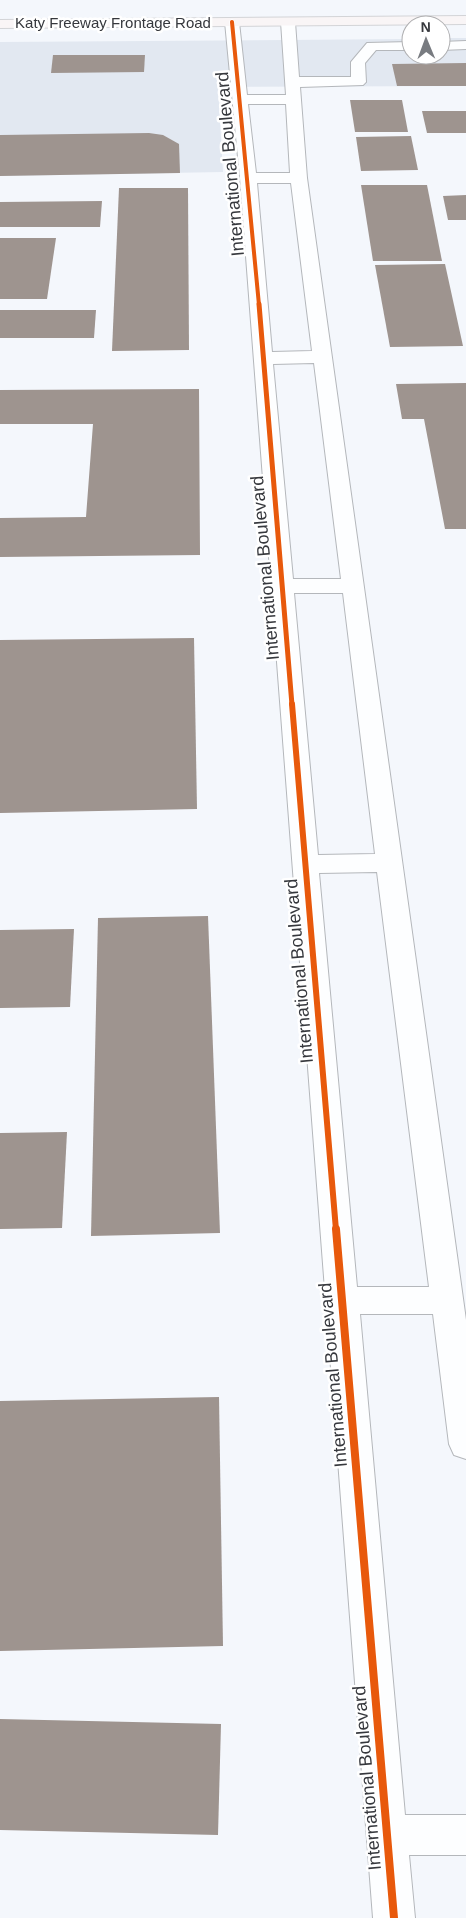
<svg xmlns="http://www.w3.org/2000/svg" width="466" height="1918" font-family="Helvetica,sans-serif">
  <rect width="100%" height="100%" fill="#f4f7fc"/>
  <!-- built -->
  <path fill="#e2e8f1" d="M441 38H466V86L218 87 223 172 0 176V42L411 39V55H441Z"/>
  <!-- building -->
  <g fill="#9e948f">
    <path d="M53 55H145L144 72 51 73Z"/>
    <path d="M466 63V86H397L392 64Z"/>
    <path d="M350 100H402L408 132H355Z"/>
    <path d="M422 111H466V133H427Z"/>
    <path d="M149 133 163 135 179 144 180 173 0 176V135Z"/>
    <path d="M411 136 418 170 361 171 356 137Z"/>
    <path d="M361 185H427L442 261H373Z"/>
    <path d="M119 188H188L189 350 112 351Z"/>
    <path d="M466 195V220H448L443 196Z"/>
    <path d="M102 201 100 227H0V202Z"/>
    <path d="M0 238H56L47 299H0Z"/>
    <path d="M445 264 463 346 390 347 375 265Z"/>
    <path d="M0 310H96L94 338H0Z"/>
    <path d="M466 383V529H445L424 419H402L396 384Z"/>
    <path d="M199 389 200 555 0 557V518L86 517 93 424H0V390Z"/>
    <path d="M194 638 197 809 0 813V640Z"/>
    <path d="M208 916 220 1233 91 1236 98 918Z"/>
    <path d="M74 929 70 1007 0 1008V930Z"/>
    <path d="M67 1132 62 1228 0 1229V1133Z"/>
    <path d="M219 1397 223 1646 0 1651V1401Z"/>
    <path d="M0 1719 221 1724 218 1835 0 1830Z"/>
  </g>
  <g fill="none" stroke-linecap="round" stroke-linejoin="round">
    <defs>
      <g id="minor">
        <path d="M232 18 237 19 239 22 247 95H286L281 22 283 19H293L295 22 299 77H351V62L367 43 411 42V50H376L365 63 366 82 363 85 300 87 307 178 466 1320V1459L454 1455 449 1444 433 1314H360L405 1815H466V1855H409L415 1918H373L240 178 225 22 227 19ZM248 104H286L290 173H256ZM257 183H291L312 351 272 352ZM314 363 341 579H293L273 364ZM294 593H343L375 854 318 855ZM377 872 429 1287H357L319 873Z"/>
        <path d="M466 41V49L441 50V42Z"/>
      </g>
      <path id="major" d="M466 16V24L0 28V20Z"/>
    </defs>
    <!-- minor casing -->
    <use href="#minor" stroke="#b4b7bb" stroke-width="2"/>
    <!-- major casing -->
    <use href="#major" stroke="#d3d4d7" stroke-width="2"/>
    <!-- minor -->
    <use href="#minor" fill="#fdfeff" fill-rule="evenodd"/>
    <!-- major -->
    <use href="#major" fill="#f9f5f6" fill-rule="evenodd"/>
    <defs>
      <path id="cycleway-far3" d="M232 22 259 305"/>
      <path id="cycleway-far2" d="M259 304 292 705"/>
      <path id="cycleway-far1" d="M292 704 336 1230"/>
      <path id="cycleway" d="M336 1229 394 1918"/>
    </defs>
    <!-- cycleway-far3 casing -->
    <use href="#cycleway-far3" stroke="#fff" stroke-width="5.5"/>
    <!-- cycleway-far2 casing -->
    <use href="#cycleway-far2" stroke="#fff" stroke-width="8"/>
    <!-- cycleway-far1 casing -->
    <use href="#cycleway-far1" stroke="#fff" stroke-width="9"/>
    <!-- cycleway casing -->
    <use href="#cycleway" stroke="#fff" stroke-width="11"/>
    <!-- cycleway-far3 -->
    <use href="#cycleway-far3" stroke="#e8590c" stroke-width="4"/>
    <!-- cycleway-far2 -->
    <use href="#cycleway-far2" stroke="#e8590c" stroke-width="5"/>
    <!-- cycleway-far1 -->
    <use href="#cycleway-far1" stroke="#e8590c" stroke-width="6"/>
    <!-- cycleway -->
    <use href="#cycleway" stroke="#e8590c" stroke-width="8"/>
  </g>
  <g text-anchor="middle" stroke-width="5" stroke-linejoin="round" paint-order="stroke">
    <!-- far-street labels -->
    <g font-size="15" fill="#36383d" stroke="#fff">
      <text x="113" y="28">Katy Freeway Frontage Road</text>
    </g>
    <!-- street labels -->
    <g font-size="18" fill="#36383d" stroke="#fff">
      <text transform="translate(230 164) rotate(-95)" y="6">International Boulevard</text>
      <text transform="translate(265 568) rotate(-95)" y="6">International Boulevard</text>
      <text transform="translate(299 971) rotate(-95)" y="6">International Boulevard</text>
      <text transform="translate(333 1375) rotate(-95)" y="6">International Boulevard</text>
      <text transform="translate(367 1778) rotate(-95)" y="6">International Boulevard</text>
    </g>
  </g>
  <!-- north arrow -->
  <g transform="translate(426 40) rotate(359)"><circle r="24" fill="#ffffff" stroke="#afafb1"/>
  <path d="M0-4L9 19L0 12L-9 19Z" fill="#787b80"/>
  <text y="-8" font-size="14" font-weight="bold" text-anchor="middle" fill="#36383d">N</text>
  </g>
</svg>
